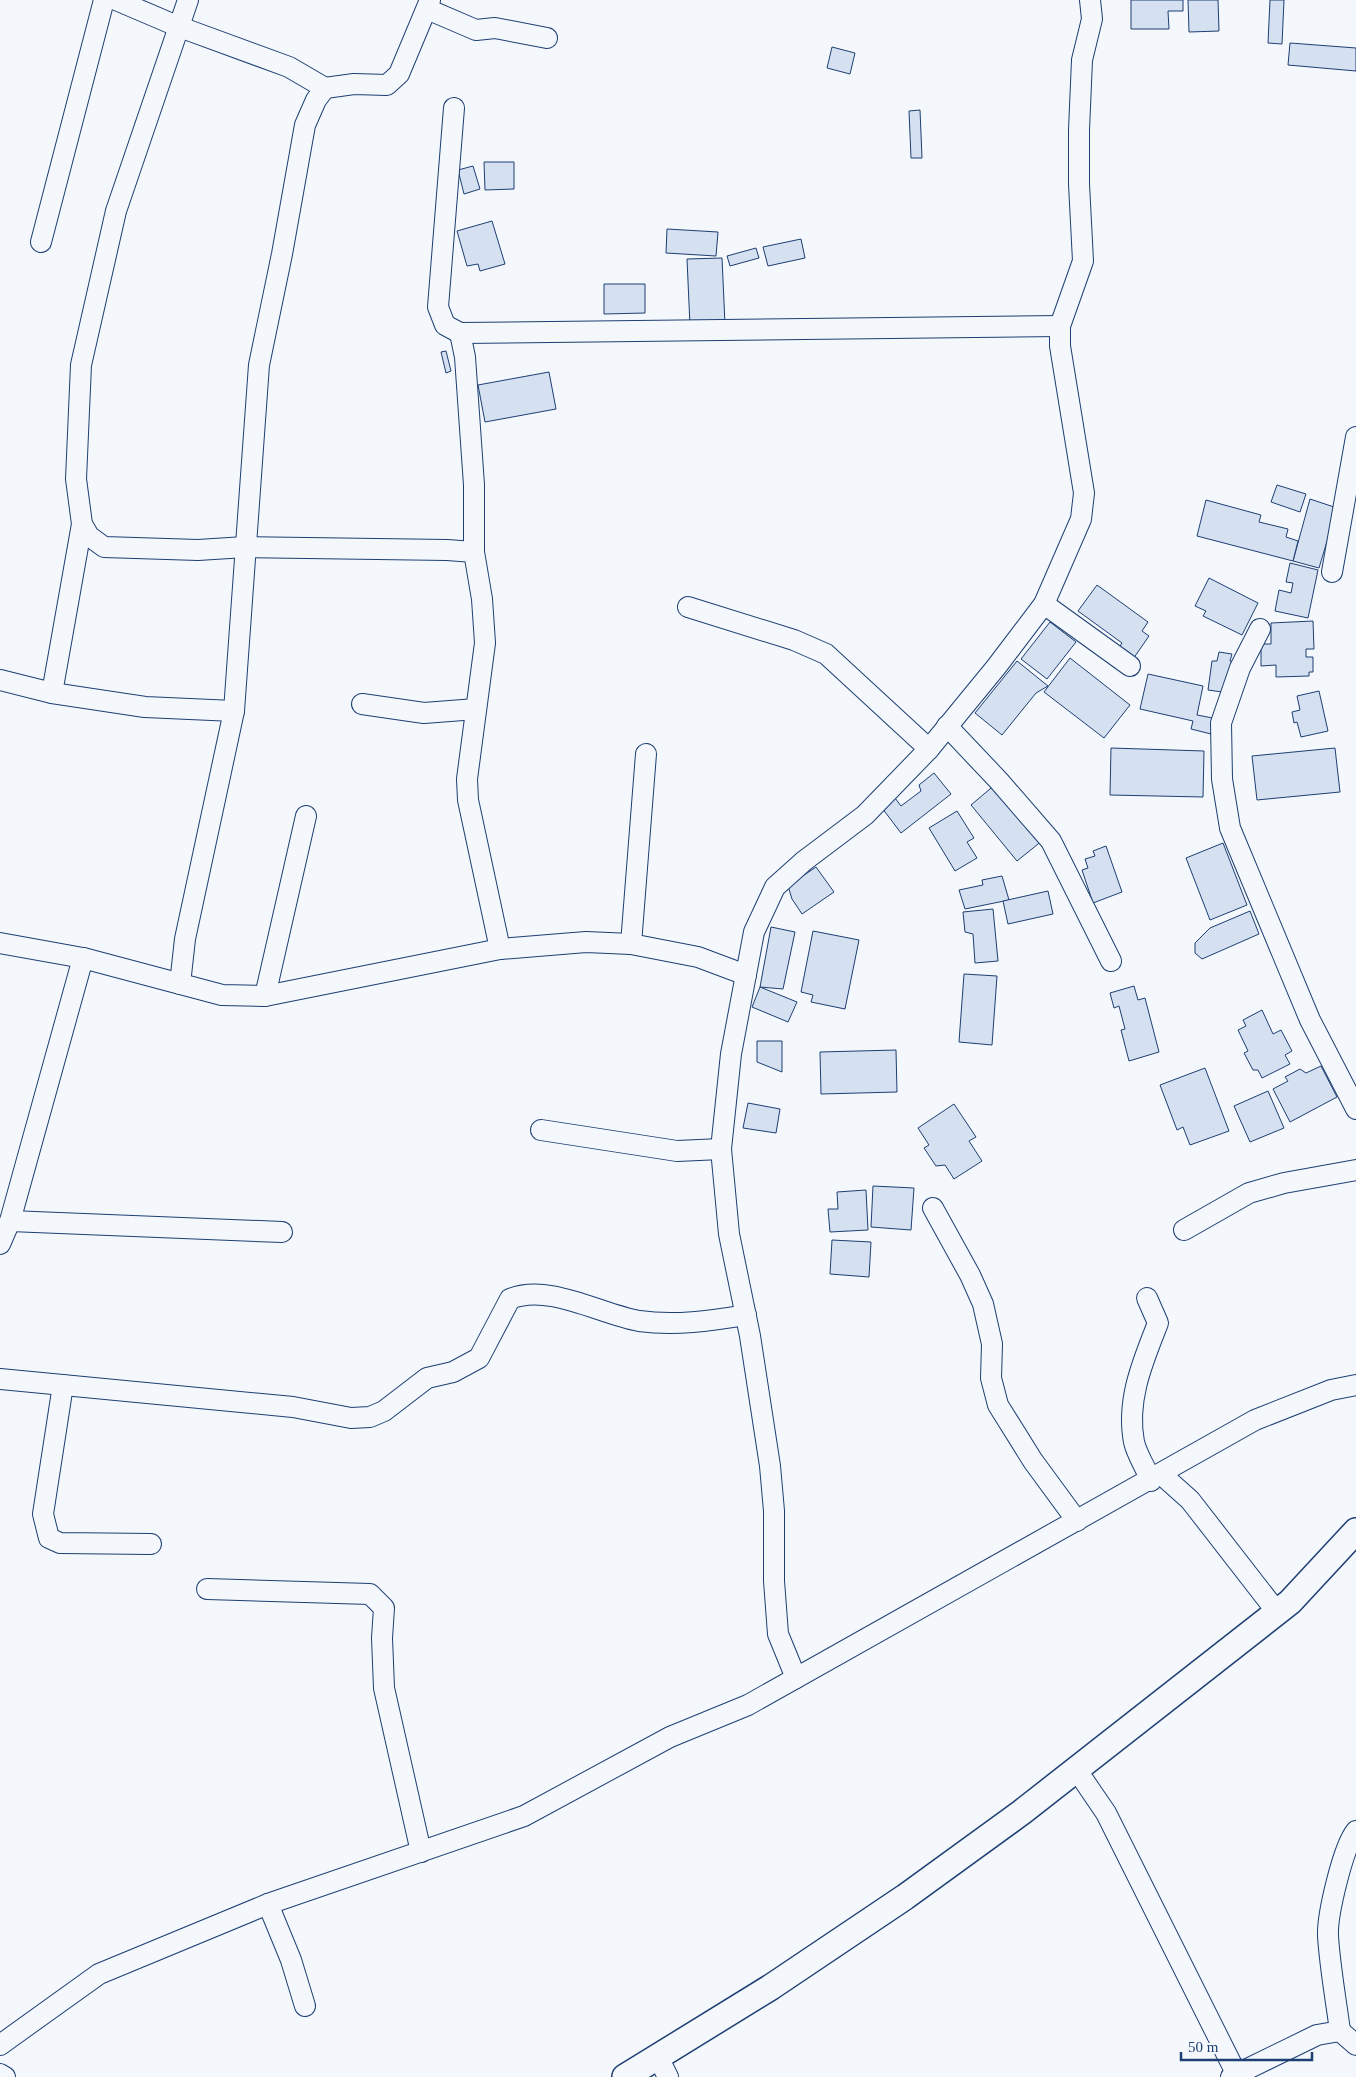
<svg xmlns="http://www.w3.org/2000/svg" width="1356" height="2077" font-family="'Times New Roman',serif">
  <rect width="100%" height="100%" fill="#f4f7fb"/>
  <!-- building -->
  <g fill="#d5e0f0" stroke="#1d3f73">
    <path d="M1131 0H1183V11H1168L1169 29H1131Z"/>
    <path d="M1188 0H1218L1219 31 1189 32Z"/>
    <path d="M1270 0H1284L1282 44 1268 43Z"/>
    <path d="M1290 43 1356 48V71L1288 65Z"/>
    <path d="M832 47 855 53 850 74 827 68Z"/>
    <path d="M920 110 922 158H911L909 111Z"/>
    <path d="M484 162H514V189L485 190Z"/>
    <path d="M473 166 480 189 464 194 458 170Z"/>
    <path d="M492 221 505 264 480 271 478 264 467 266 457 231Z"/>
    <path d="M667 229 718 232 716 256 666 253Z"/>
    <path d="M801 239 805 258 768 266 763 247Z"/>
    <path d="M756 248 759 258 730 266 727 256Z"/>
    <path d="M722 258 725 324 690 326 687 259Z"/>
    <path d="M604 284H645V313L604 314Z"/>
    <path d="M446 351 451 371 446 373 441 352Z"/>
    <path d="M549 372 556 409 485 422 478 385Z"/>
    <path d="M1277 485 1306 494 1300 512 1271 502Z"/>
    <path d="M1310 499 1337 508 1319 568 1293 561Z"/>
    <path d="M1206 500 1261 515 1259 522 1288 529 1286 537 1298 541 1293 561 1197 536Z"/>
    <path d="M1290 563 1318 570 1308 618 1275 611 1279 590 1291 593 1293 583 1286 582Z"/>
    <path d="M1209 578 1258 603 1242 635 1203 616 1206 611 1195 606Z"/>
    <path d="M1097 585 1148 622 1142 631 1149 636 1131 662 1116 652 1122 643 1078 611Z"/>
    <path d="M1313 621 1314 649H1306V657H1313V672H1309V676L1276 677V665L1261 666V644H1271V623Z"/>
    <path d="M1050 622 1076 642 1047 679 1021 659Z"/>
    <path d="M1219 652 1232 654 1230 661 1234 662 1229 693 1208 690 1212 661H1217Z"/>
    <path d="M1070 658 1130 705 1104 738 1044 692Z"/>
    <path d="M1017 661 1048 686 1036 693 1002 735 975 713Z"/>
    <path d="M1148 674 1203 686 1197 715 1218 719 1215 735 1191 729 1193 721 1140 709Z"/>
    <path d="M1319 691 1328 731 1301 737 1297 722 1294 723 1292 712 1300 710 1297 696Z"/>
    <path d="M1111 748 1204 751 1203 797 1110 795Z"/>
    <path d="M1335 748 1340 792 1257 800 1252 756Z"/>
    <path d="M934 773 951 794 901 833 882 808 895 798 901 806 921 791 919 785Z"/>
    <path d="M997 783 1043 840 1017 861 971 805Z"/>
    <path d="M957 811 974 838 967 842 977 858 955 871 929 828Z"/>
    <path d="M1223 843 1247 905 1210 920 1186 858Z"/>
    <path d="M1106 846 1122 892 1093 903 1082 870 1088 868 1085 859 1095 856 1093 851Z"/>
    <path d="M816 867 834 892 802 914 792 899 788 886Z"/>
    <path d="M1002 876 1009 900 965 909 959 890 983 885 982 880Z"/>
    <path d="M1048 891 1053 914 1008 924 1003 901Z"/>
    <path d="M993 909 998 961 975 963 973 934 965 932 963 912Z"/>
    <path d="M1250 911 1259 934 1202 959 1195 953V943L1210 928Z"/>
    <path d="M771 927 795 932 783 989 760 987Z"/>
    <path d="M813 931 859 940 845 1009 811 1002 813 995 801 992Z"/>
    <path d="M964 974 997 976 992 1045 959 1042Z"/>
    <path d="M1134 986 1138 1000 1145 998 1159 1052 1129 1061 1121 1030 1125 1029 1119 1006 1114 1008 1110 993Z"/>
    <path d="M760 987 797 1002 788 1022 752 1007Z"/>
    <path d="M1262 1010 1273 1034 1281 1030 1292 1051 1285 1055 1290 1064 1262 1078 1258 1070H1253L1244 1053 1248 1051 1238 1030 1246 1026 1243 1020Z"/>
    <path d="M757 1041H782V1072L757 1062Z"/>
    <path d="M896 1050 897 1092 821 1094 820 1052Z"/>
    <path d="M1321 1066 1337 1097 1290 1122 1273 1089 1288 1081 1285 1077 1300 1069 1306 1073Z"/>
    <path d="M1205 1068 1229 1131 1190 1145 1183 1127 1177 1130 1160 1085Z"/>
    <path d="M1268 1091 1284 1128 1250 1142 1234 1106Z"/>
    <path d="M748 1103 780 1109 776 1133 743 1128Z"/>
    <path d="M954 1104 976 1137 969 1141 982 1161 954 1179 945 1165 936 1166 924 1148 929 1145 918 1128Z"/>
    <path d="M873 1186 914 1188 911 1230 871 1227Z"/>
    <path d="M866 1190 868 1230 830 1232 828 1209H838L837 1192Z"/>
    <path d="M832 1240 871 1242 869 1277 830 1274Z"/>
  </g>
  <g fill="none" stroke-linecap="round" stroke-linejoin="round">
    <defs>
      <g id="minor">
        <path d="M116 0 177 26 289 67 325 88"/>
        <path d="M188 0 116 211 81 365 76 479 82 524 89 536 104 547 198 550 245 547 447 550 474 552"/>
        <path d="M427 9 476 30 495 28 547 38"/>
        <path d="M454 108 438 307 445 325 460 333 1060 326"/>
        <path d="M41 242 104 0"/>
        <path d="M460 333 465 357 474 485V552L482 599 485 643 467 779 468 800 500 949"/>
        <path d="M1332 572 1356 437"/>
        <path d="M1044 604 1130 666"/>
        <path d="M688 607 794 640 826 654 929 749"/>
        <path d="M1260 629 1240 668 1221 723 1222 779 1230 828 1310 1020 1356 1109"/>
        <path d="M0 680 52 693 145 707 234 711"/>
        <path d="M52 693 82 524"/>
        <path d="M362 704 424 713 476 709"/>
        <path d="M947 726 999 781 1051 841 1111 961"/>
        <path d="M0 943 83 958 222 995 265 996 500 949 586 942 631 944 698 957 746 975"/>
        <path d="M631 944 646 754"/>
        <path d="M180 984 185 939 234 711 259 365 282 254 305 125 316 100 325 88 354 84 387 85 399 74 430 0"/>
        <path d="M265 996 306 816"/>
        <path d="M541 1130 677 1151 721 1149"/>
        <path d="M933 1208 970 1275 983 1304 992 1344 991 1378 998 1405 1033 1461 1077 1521"/>
        <path d="M10 1221 282 1232"/>
        <path d="M1184 1230 1249 1193 1284 1183 1356 1170"/>
        <path d="M0 1244 10 1221 83 958"/>
        <path d="M1147 1298 1158 1323C1143 1361 1126 1400 1134 1442 1137 1455 1146 1468 1151 1481"/>
        <path d="M0 1379 293 1407 351 1418 370 1417 384 1411 427 1378 453 1372 479 1358 510 1299C548 1283 600 1314 639 1321 675 1326 710 1321 746 1315"/>
        <path d="M63 1385 43 1514 49 1538 60 1543 151 1544"/>
        <path d="M1162 1475 1190 1500 1277 1612"/>
        <path d="M207 1589 370 1594 384 1608 382 1638 384 1688 421 1852"/>
        <path d="M796 1678 778 1634 774 1581V1511L770 1466 750 1336 729 1234 721 1149 731 1054 754 932 775 887 804 861 865 815 929 749 997 666 1044 604 1081 519 1084 493 1060 346V326L1083 261 1079 184V130L1082 60 1092 19 1090 0"/>
        <path d="M1076 1769 1106 1813 1238 2077"/>
        <path d="M268 1904 291 1960 305 2006"/>
        <path d="M1340 2031C1336 2000 1330 1968 1328 1936 1327 1915 1343 1847 1356 1831"/>
        <path d="M0 2045 99 1974 268 1904 524 1816 670 1737 748 1705 1255 1420 1331 1390 1356 1385"/>
        <path d="M658 2057 668 2077"/>
        <path d="M0 2074 5 2077"/>
        <path d="M1231 2077 1317 2035 1340 2031 1356 2045"/>
      </g>
      <path id="major" d="M625 2077 771 1987 905 1897 1022 1812 1290 1602 1356 1531"/>
    </defs>
    <!-- minor casing -->
    <use href="#minor" stroke="#1d3f73" stroke-width="22"/>
    <!-- major casing -->
    <use href="#major" stroke="#1d3f73" stroke-width="28"/>
    <!-- minor -->
    <use href="#minor" stroke="#f4f7fb" stroke-width="20"/>
    <!-- major -->
    <use href="#major" stroke="#f4f7fb" stroke-width="25"/>
  </g>
  <!-- scale -->
  <path d="M1181 2052v8h131v-8" fill="none" stroke="#1d3f73" stroke-width="2.5"/>
  <text x="1188" y="2052" font-size="15" fill="#1d3f73" stroke="#f4f7fb" stroke-width="4" paint-order="stroke">50 m</text>
</svg>
